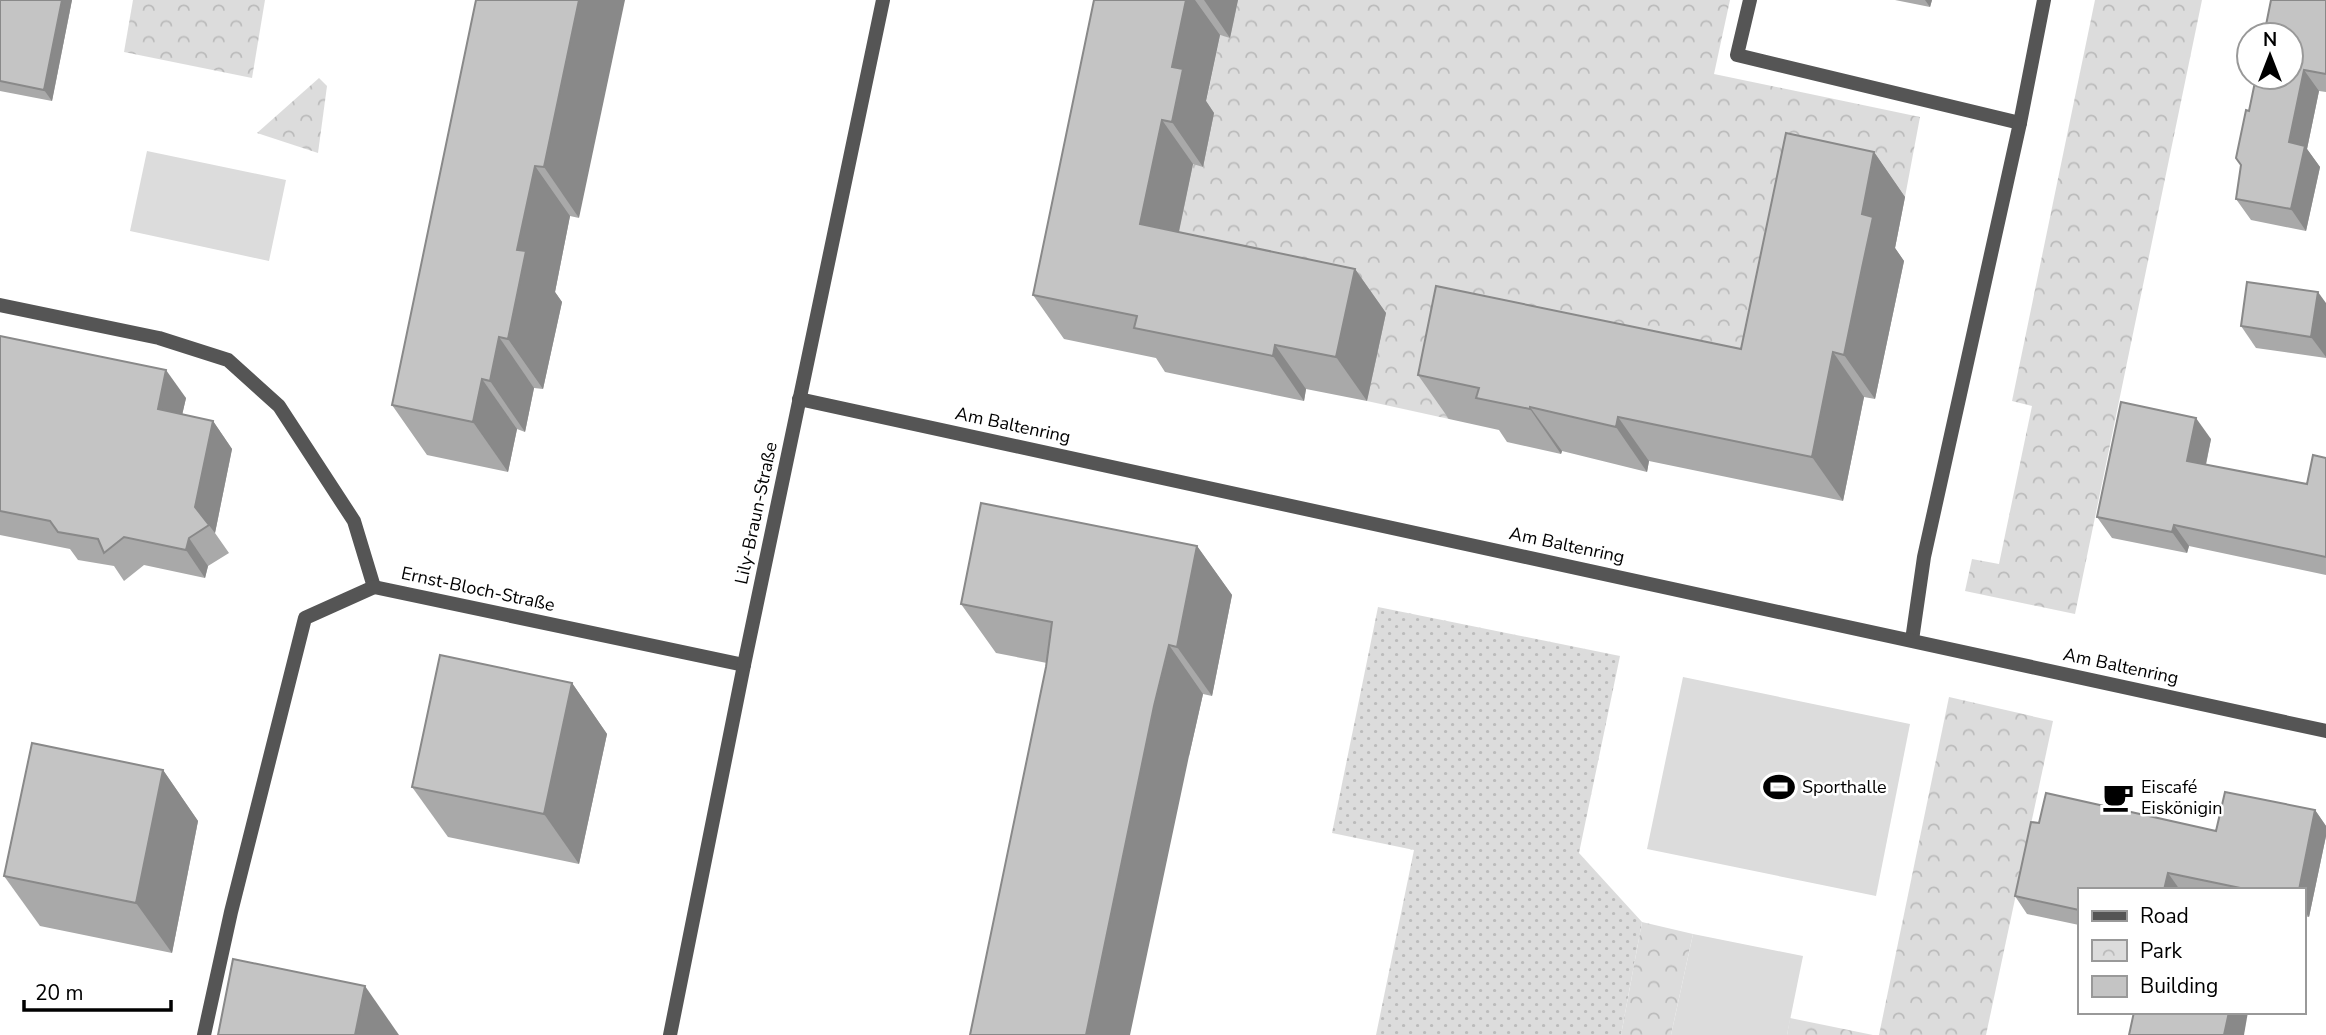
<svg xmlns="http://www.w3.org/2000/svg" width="2326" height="1035" font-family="'Nunito Sans',sans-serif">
  <defs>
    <pattern id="grass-dots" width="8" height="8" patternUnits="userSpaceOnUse" patternTransform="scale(1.75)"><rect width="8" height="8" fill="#dcdcdc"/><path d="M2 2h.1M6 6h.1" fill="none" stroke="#bbb" stroke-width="1.8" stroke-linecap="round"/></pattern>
    <pattern id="park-crowns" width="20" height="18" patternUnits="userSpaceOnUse" patternTransform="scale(1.75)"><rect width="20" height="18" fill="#dcdcdc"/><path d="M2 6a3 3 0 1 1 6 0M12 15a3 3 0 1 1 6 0" fill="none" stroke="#bbb"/></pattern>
  </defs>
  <rect width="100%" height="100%" fill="#fff"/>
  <!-- grass -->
  <path fill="url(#grass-dots)" d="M1378 607 1620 656 1579 853 1642 922 1621 1035H1376L1414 850 1332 833Z"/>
  <!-- park -->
  <g fill="url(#park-crowns)">
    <path d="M133 0H265L252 78 124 52Z"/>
    <path d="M1238 0H1730L1714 74 1920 117 1905 197 1817 178 1781 353 1467 331 1449 419 1367 401 1385 313 1171 269 1220 35 1230 37Z"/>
    <path d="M2095 0H2202L2075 614 1965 591 1972 559 1999 564 2032 406 2012 401Z"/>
    <path d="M319 78 327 86 318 153 257 133Z"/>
    <path d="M1949 697 2053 721 1986 1035H1879Z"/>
    <path d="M1642 922 1693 934 1671 1035H1621Z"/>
    <path d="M1790 1018 1873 1035H1787Z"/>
  </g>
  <!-- pitch -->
  <g fill="#dcdcdc">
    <path d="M147 151 286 180 269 261 130 231Z"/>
    <path d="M1683 677 1910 724 1876 896 1647 849Z"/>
    <path d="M1693 934 1803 956 1787 1035H1671Z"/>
  </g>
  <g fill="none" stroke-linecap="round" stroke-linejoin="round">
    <!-- service -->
    <g stroke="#555" stroke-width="14">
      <path d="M1750 0 1737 55 2020 123"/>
      <path d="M0 305 159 338 228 360 279 406 354 521 374 587"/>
      <path d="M374 587 744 665"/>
      <path d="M1912 640 1924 557 2020 123 2044 0"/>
      <path d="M204 1035 231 912 305 618 374 587"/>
    </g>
    <!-- minor -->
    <g stroke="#555" stroke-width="14">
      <path d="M799 399 2326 731"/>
      <path d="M670 1035 744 665 883 0"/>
    </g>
  </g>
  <!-- wall -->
  <g fill="#a9a9a9">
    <path d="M0 0H72L52 101 0 91Z"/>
    <path d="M476 0 579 218 570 216 555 292 562 302 543 389 534 388 525 432 517 429 508 472 427 455 392 405Z"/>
    <path d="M1094 0H1238L1230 38 1220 35 1206 101 1214 113 1203 167 1193 164 1179 232 1355 269 1386 313 1367 401 1306 389 1304 401 1165 372 1156 358 1064 339 1033 295Z"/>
    <path d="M1895 0H1932L1930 7Z"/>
    <path d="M2326 0V92L2319 91 2307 149 2320 167 2306 231 2251 220 2236 199 2249 111Z"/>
    <path d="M1874 152 1905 197 1895 248 1904 261 1875 399 1864 397 1843 501 1649 461 1647 472 1562 451 1561 454 1507 442 1499 430 1449 419 1418 375 1741 349Z"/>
    <path d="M2326 303V358L2256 348 2241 326Z"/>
    <path d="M0 336 186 398 182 415 213 421 232 449 215 533 229 553 208 566 205 578 144 565 124 581 114 566 78 560 70 549 0 535Z"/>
    <path d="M2211 439 2206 465 2307 484 2326 458V575L2189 546 2187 553 2112 538 2097 517Z"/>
    <path d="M1197 546 1232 595 1212 696 1203 694 1189 756 1047 663 996 653 961 604Z"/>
    <path d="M572 683 607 734 579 864 448 837 412 787Z"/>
    <path d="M163 770 198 821 172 953 40 926 4 876Z"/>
    <path d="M2225 792 2315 810 2326 826V836L2309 917 2303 916V890H2079V925L2027 914 2015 896 2031 822 2039 823 2046 793 2216 831Z"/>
  </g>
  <!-- shaded-wall -->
  <g fill="#898989">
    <path d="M62 0H72L52 101 44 90Z"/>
    <path d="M579 0H625L579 218 544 167Z"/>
    <path d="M1186 0H1195L1220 35 1206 101 1214 113 1203 167 1172 122V67Z"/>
    <path d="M1204 0H1238L1230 38Z"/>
    <path d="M1925 0H1932L1930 7Z"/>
    <path d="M2304 70 2319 91 2307 149 2320 167 2306 231 2291 209 2289 142Z"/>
    <path d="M1162 120 1193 164 1171 269 1140 224Z"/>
    <path d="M1874 152 1905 197 1895 248 1904 261 1875 399 1844 355 1862 214Z"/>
    <path d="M535 166 570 216 555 292 562 302 543 389 508 339 517 250Z"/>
    <path d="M1355 269 1386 313 1367 401 1336 357Z"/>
    <path d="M2318 292 2326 303V357L2311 337Z"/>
    <path d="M499 337 534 388 525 432 490 381Z"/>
    <path d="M1275 345 1306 389 1304 401 1273 356Z"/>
    <path d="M1833 352 1864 397 1843 501 1812 457Z"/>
    <path d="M166 370 186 398 177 437 158 409Z"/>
    <path d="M482 379 517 429 508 472 473 422Z"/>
    <path d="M1530 407 1562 451 1561 454 1530 409Z"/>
    <path d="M1618 417 1649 461 1647 472 1616 427Z"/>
    <path d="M2196 418 2211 439 2202 482 2187 461Z"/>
    <path d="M213 421 232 449 215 533 195 507Z"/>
    <path d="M2174 525 2189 546 2187 553 2172 532Z"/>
    <path d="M189 538 208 566 205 578 186 550Z"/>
    <path d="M1197 546 1232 595 1212 696 1177 647Z"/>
    <path d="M1169 645 1203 694 1189 756 1130 1035H1086L1154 706Z"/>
    <path d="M572 683 607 734 579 864 544 814Z"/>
    <path d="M163 770 198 821 172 953 136 903Z"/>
    <path d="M2315 810 2326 826V836L2309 917 2303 909V890H2299Z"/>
    <path d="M2168 873 2180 890H2164Z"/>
    <path d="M365 986 399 1035H355Z"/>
    <path d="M2229 1012H2248L2244 1035H2224Z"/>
  </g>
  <!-- building -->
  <g fill="#c4c4c4" stroke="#898989" stroke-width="2">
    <path d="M0 0H62L44 90 0 81Z"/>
    <path d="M476 0H579L544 167 535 166 517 250 526 251 508 339 499 337 490 381 482 379 473 422 392 405Z"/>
    <path d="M1094 0H1186L1172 67 1183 69 1172 122 1162 120 1140 224 1355 269 1336 357 1275 345 1273 356 1134 328 1137 316 1033 295Z"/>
    <path d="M2271 0H2326V74L2304 70 2289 142 2305 146 2291 209 2236 199 2241 165 2236 158 2246 110 2249 111 2256 77H2291V35H2264Z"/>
    <path d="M1786 133 1874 152 1862 214 1873 217 1862 268 1844 355 1833 352 1812 457 1618 417 1616 427 1530 407V409L1476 398 1479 388 1418 375 1436 286 1741 349Z"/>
    <path d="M2247 282 2318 292 2311 337 2241 326Z"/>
    <path d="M0 336 166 370 158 409 213 421 195 507 209 525 189 538 186 550 124 537 104 553 98 539 58 532 50 521 0 511Z"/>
    <path d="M2121 402 2196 418 2187 461 2307 484 2313 455 2326 458V557L2174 525 2172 532 2097 517Z"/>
    <path d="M981 503 1197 546 1177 647 1169 645 1154 706 1086 1035H970L1046 667 1052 622 961 604Z"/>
    <path d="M440 655 572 683 544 814 412 787Z"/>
    <path d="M32 743 163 770 136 903 4 876Z"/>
    <path d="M2225 792 2315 810 2299 890H2250L2168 873 2164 890H2079V910L2015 896 2031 822 2039 823 2046 793 2216 831Z"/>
    <path d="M233 959 365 986 355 1035H218Z"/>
    <path d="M2134 1012H2229L2224 1035H2129Z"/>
  </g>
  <!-- icons -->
  <defs>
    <symbol id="stadium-bare" viewBox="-9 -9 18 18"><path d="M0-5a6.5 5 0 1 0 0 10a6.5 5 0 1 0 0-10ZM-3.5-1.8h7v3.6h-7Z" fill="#000" stroke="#fff" stroke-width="2.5" paint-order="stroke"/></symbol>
    <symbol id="cafe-bare" viewBox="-9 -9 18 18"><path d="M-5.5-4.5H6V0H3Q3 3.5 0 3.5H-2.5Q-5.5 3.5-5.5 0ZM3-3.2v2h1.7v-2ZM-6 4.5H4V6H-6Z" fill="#000" stroke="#fff" stroke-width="2.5" paint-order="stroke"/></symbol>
  </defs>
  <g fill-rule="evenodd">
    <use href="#stadium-bare" x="1757" y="765" width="44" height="44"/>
    <use href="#cafe-bare" x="2096" y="775" width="44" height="44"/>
  </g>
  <g text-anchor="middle" stroke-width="5" stroke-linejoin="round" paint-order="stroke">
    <!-- street labels -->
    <g font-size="18" fill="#000" stroke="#fff">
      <text transform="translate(1013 425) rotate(12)" y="6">Am Baltenring</text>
      <text transform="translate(756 513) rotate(-78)" y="6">Lily-Braun-Straße</text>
      <text transform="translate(1567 545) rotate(12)" y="6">Am Baltenring</text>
      <text transform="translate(478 589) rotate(12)" y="6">Ernst-Bloch-Straße</text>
      <text transform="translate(2121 666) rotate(12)" y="6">Am Baltenring</text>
    </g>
    <!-- poi labels -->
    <g font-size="18" fill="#000" stroke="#fff" text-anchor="start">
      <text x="1802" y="793">Sporthalle</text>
      <text x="2141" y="793">Eiscafé<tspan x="2141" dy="21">Eiskönigin</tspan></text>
    </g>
  </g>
  <!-- legend -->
  <rect x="2078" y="888" width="228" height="126" fill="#ffffff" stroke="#999999" stroke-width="2"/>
  <rect x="2092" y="911" width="35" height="10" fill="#555555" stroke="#999999" stroke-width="2"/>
  <text x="2140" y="923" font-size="21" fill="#000000">Road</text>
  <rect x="2092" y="940" width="35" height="21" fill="url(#park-crowns)" stroke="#999999" stroke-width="2"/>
  <text x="2140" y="958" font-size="21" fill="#000000">Park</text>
  <rect x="2092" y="976" width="35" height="21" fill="#c4c4c4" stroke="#999999" stroke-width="2"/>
  <text x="2140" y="993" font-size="21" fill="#000000">Building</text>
  <!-- north arrow -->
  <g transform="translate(2270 56)"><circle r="33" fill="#ffffff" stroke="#999999" stroke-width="2"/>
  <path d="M0-5L12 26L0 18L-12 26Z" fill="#000000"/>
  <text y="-10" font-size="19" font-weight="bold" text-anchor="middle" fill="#000000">N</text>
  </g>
  <!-- scale -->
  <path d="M24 1000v10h147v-10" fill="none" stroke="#000000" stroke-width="3.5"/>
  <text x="35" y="1000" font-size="21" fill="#000000" stroke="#ffffff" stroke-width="5" paint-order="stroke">20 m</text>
</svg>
